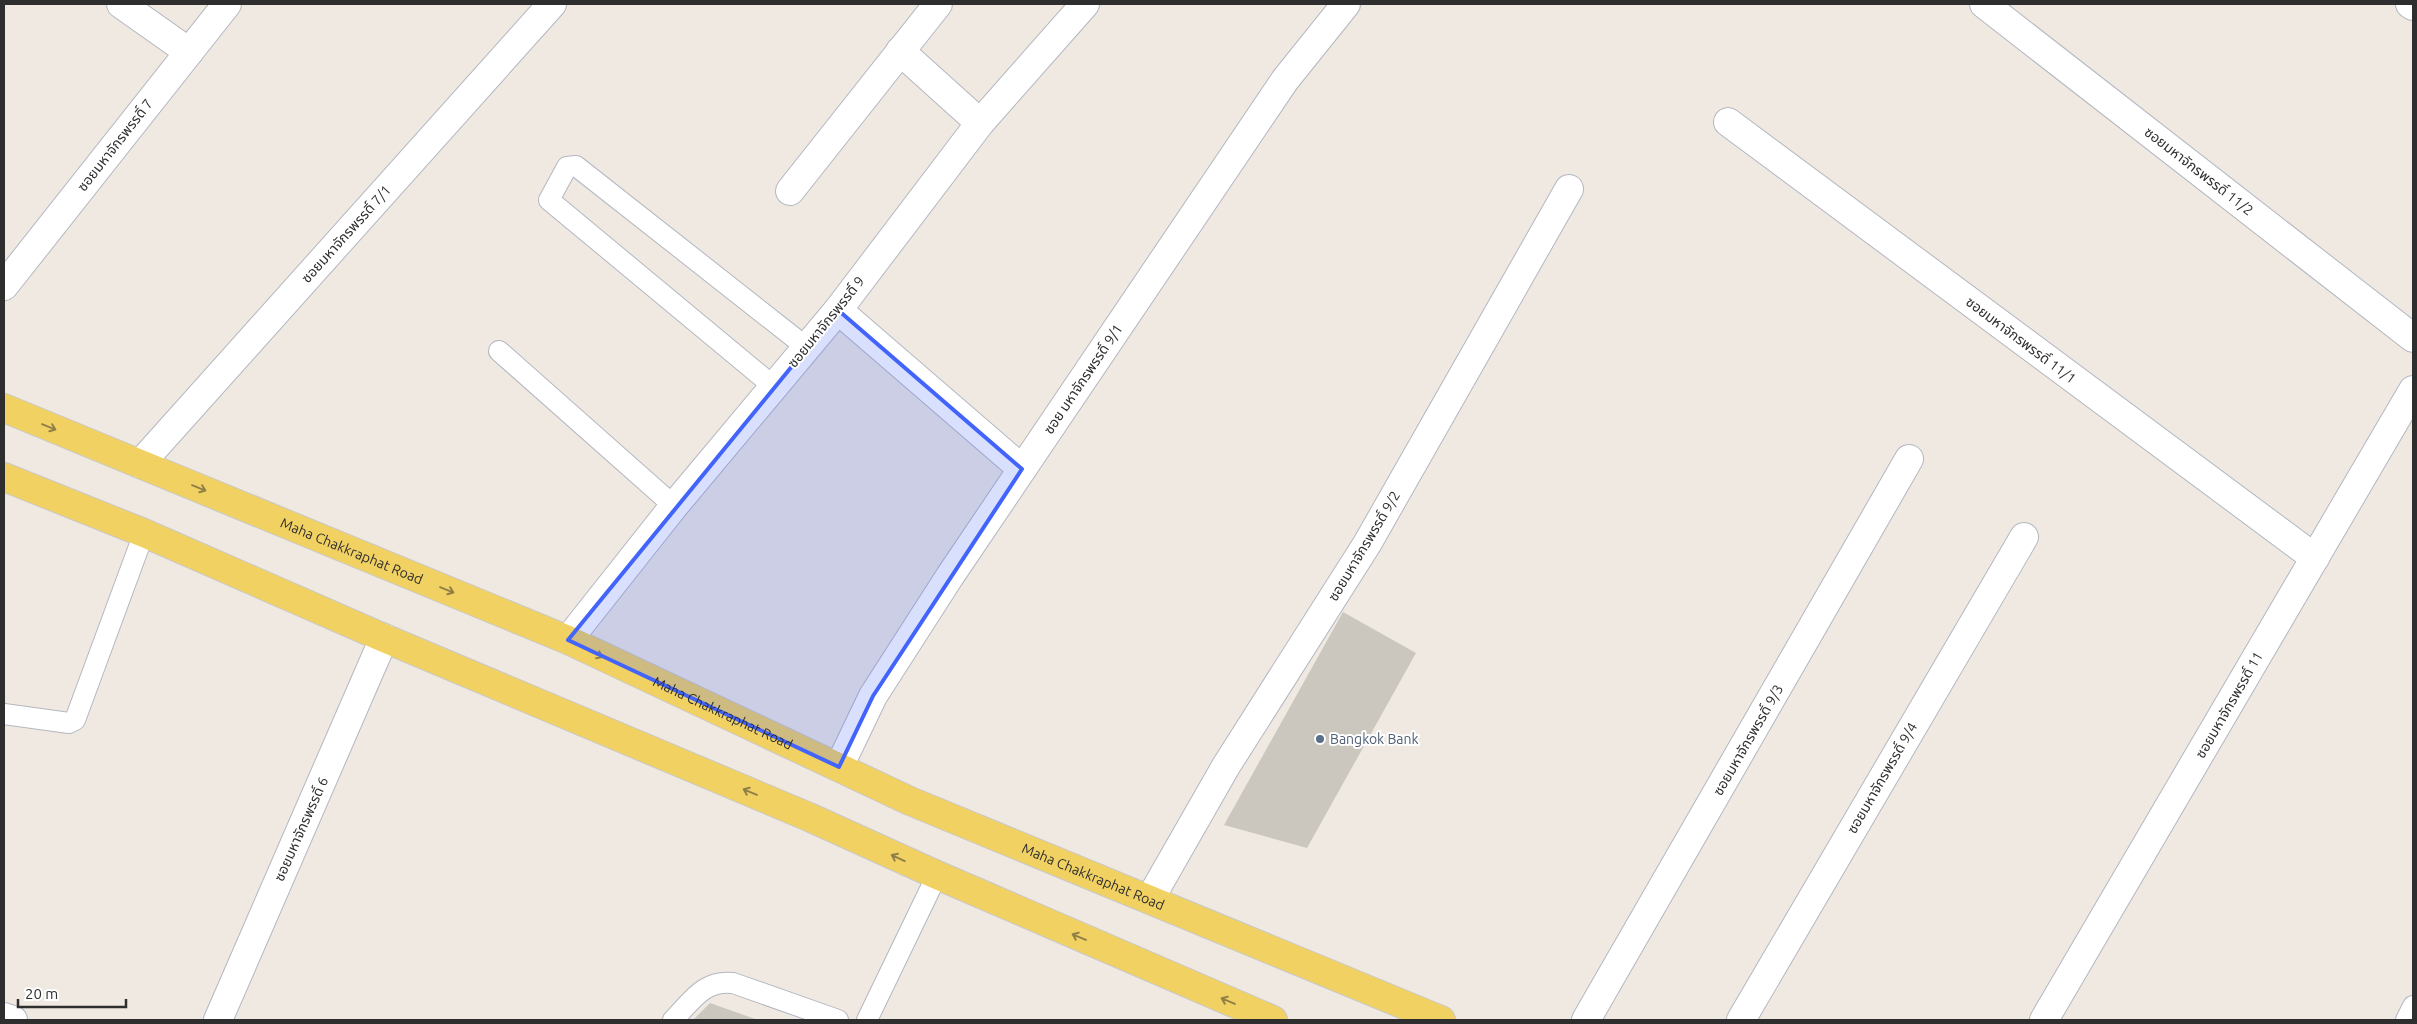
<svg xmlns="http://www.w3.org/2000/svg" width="2417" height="1024" font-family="Ubuntu,'Noto Sans Thai',sans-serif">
  <rect width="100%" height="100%" fill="#efe9e1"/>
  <!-- building -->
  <g fill="#cbc7bf">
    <path d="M1343 612 1416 653 1307 848 1224 825Z"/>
    <path d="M710 1003 758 1020H693Z"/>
  </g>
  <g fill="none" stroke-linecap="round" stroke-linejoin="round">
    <defs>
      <g id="service">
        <path d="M499 351 674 506"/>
        <path d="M773 386 549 200 567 167 576 166 806 347"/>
        <path d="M4 714 69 723 75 720 144 533"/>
        <path d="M673 1020C692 1001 703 980 733 983L838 1020"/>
        <path d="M867 1020 937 875"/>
        <path d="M2406 1020 2413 1006"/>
      </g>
      <g id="minor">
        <path d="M121 4 189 52"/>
        <path d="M1984 4 2413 338"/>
        <path d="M2410 4 2413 6"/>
        <path d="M900 51 980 123"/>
        <path d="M1728 122 2315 558"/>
        <path d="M790 191 938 4"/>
        <path d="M4 286 227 4"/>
        <path d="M838 310 1022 469"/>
        <path d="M140 464 552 4"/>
        <path d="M568 640 674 506 838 310 980 123 1085 4"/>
        <path d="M839 767 873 696 950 576 1285 80 1346 4"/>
        <path d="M1150 899 1226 766 1367 544 1569 189"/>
        <path d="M4 1017 13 1020"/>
        <path d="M218 1020 384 638"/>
        <path d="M1586 1020 1909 459"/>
        <path d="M1741 1020 2024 537"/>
        <path d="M2044 1020 2413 390"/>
      </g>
      <g id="primary">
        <path id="s1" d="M4 408 568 640 910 801 1441 1020"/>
        <path d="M4 477 144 533 384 638 809 817 937 875 1273 1020"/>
      </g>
    </defs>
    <!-- service casing -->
    <use href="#service" stroke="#b4b7c1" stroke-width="22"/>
    <!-- minor casing -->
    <use href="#minor" stroke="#b4b7c1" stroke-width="30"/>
    <!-- primary casing -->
    <use href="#primary" stroke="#c9c9c9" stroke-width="30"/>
    <!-- service -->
    <use href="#service" stroke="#fff" stroke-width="20"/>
    <!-- minor -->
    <use href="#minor" stroke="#fff" stroke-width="28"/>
    <!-- primary -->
    <use href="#primary" stroke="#f2d163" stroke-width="28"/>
  </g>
  <!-- one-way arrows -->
  <defs><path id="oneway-shaft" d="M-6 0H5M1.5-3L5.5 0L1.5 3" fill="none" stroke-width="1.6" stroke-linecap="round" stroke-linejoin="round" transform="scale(1.25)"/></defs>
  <g stroke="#908048">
    <use href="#oneway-shaft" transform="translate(49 427) rotate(22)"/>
    <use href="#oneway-shaft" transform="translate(199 488) rotate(22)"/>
    <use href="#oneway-shaft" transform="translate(447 590) rotate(22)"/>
    <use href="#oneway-shaft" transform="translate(596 654) rotate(25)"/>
    <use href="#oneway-shaft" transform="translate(750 792) rotate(-157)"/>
    <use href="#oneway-shaft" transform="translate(898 858) rotate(-155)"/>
    <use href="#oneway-shaft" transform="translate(1079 937) rotate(-157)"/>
    <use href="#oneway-shaft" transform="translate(1228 1001) rotate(-157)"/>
  </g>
  <!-- marked area -->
  <path fill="#4264fb" fill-opacity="0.2" stroke="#4264fb" stroke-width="4" stroke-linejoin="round" d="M838 310 1022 469 873 696 839 767 568 640Z"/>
  <!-- markers -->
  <circle fill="#5c6f8a" stroke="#fff" stroke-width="2" cx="1320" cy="739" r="5"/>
  <g text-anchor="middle" stroke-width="4" stroke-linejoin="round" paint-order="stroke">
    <!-- street labels -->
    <g font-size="14" fill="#2e2e2e" stroke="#fff">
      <text transform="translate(115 145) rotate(-52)" y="5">ซอยมหาจักรพรรดิ์ 7</text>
      <text transform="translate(2199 171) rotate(38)" y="5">ซอยมหาจักรพรรดิ์ 11/2</text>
      <text transform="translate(346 234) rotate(-48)" y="5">ซอยมหาจักรพรรดิ์ 7/1</text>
      <text transform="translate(826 322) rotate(-51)" y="5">ซอยมหาจักรพรรดิ์ 9</text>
      <text transform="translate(2021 340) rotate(37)" y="5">ซอยมหาจักรพรรดิ์ 11/1</text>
      <text transform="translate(1083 379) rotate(-56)" y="5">ซอย มหาจักรพรรดิ์ 9/1</text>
      <text transform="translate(1364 546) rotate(-59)" y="5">ซอยมหาจักรพรรดิ์ 9/2</text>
      <text dy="5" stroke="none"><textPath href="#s1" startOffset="376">Maha Chakkraphat Road</textPath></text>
      <text transform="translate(2229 705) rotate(-60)" y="5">ซอยมหาจักรพรรดิ์ 11</text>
      <text dy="5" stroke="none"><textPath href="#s1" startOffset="781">Maha Chakkraphat Road</textPath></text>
      <text transform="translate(1748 740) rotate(-60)" y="5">ซอยมหาจักรพรรดิ์ 9/3</text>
      <text transform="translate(1882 778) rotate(-60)" y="5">ซอยมหาจักรพรรดิ์ 9/4</text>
      <text transform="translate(301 829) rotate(-66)" y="5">ซอยมหาจักรพรรดิ์ 6</text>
      <text dy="5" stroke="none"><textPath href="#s1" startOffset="1186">Maha Chakkraphat Road</textPath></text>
    </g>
    <!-- service labels -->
    <g font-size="14" fill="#4e5e75" stroke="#fff" text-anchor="start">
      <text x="1330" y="744">Bangkok Bank</text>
    </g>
  </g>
  <!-- border -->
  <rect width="2417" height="1024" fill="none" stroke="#2e2e2e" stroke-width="10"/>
  <!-- scale -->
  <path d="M18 999v8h108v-8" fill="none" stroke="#2e2e2e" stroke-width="2.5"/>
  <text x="25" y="999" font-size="15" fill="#2e2e2e" stroke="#ffffff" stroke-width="4" paint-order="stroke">20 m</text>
</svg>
